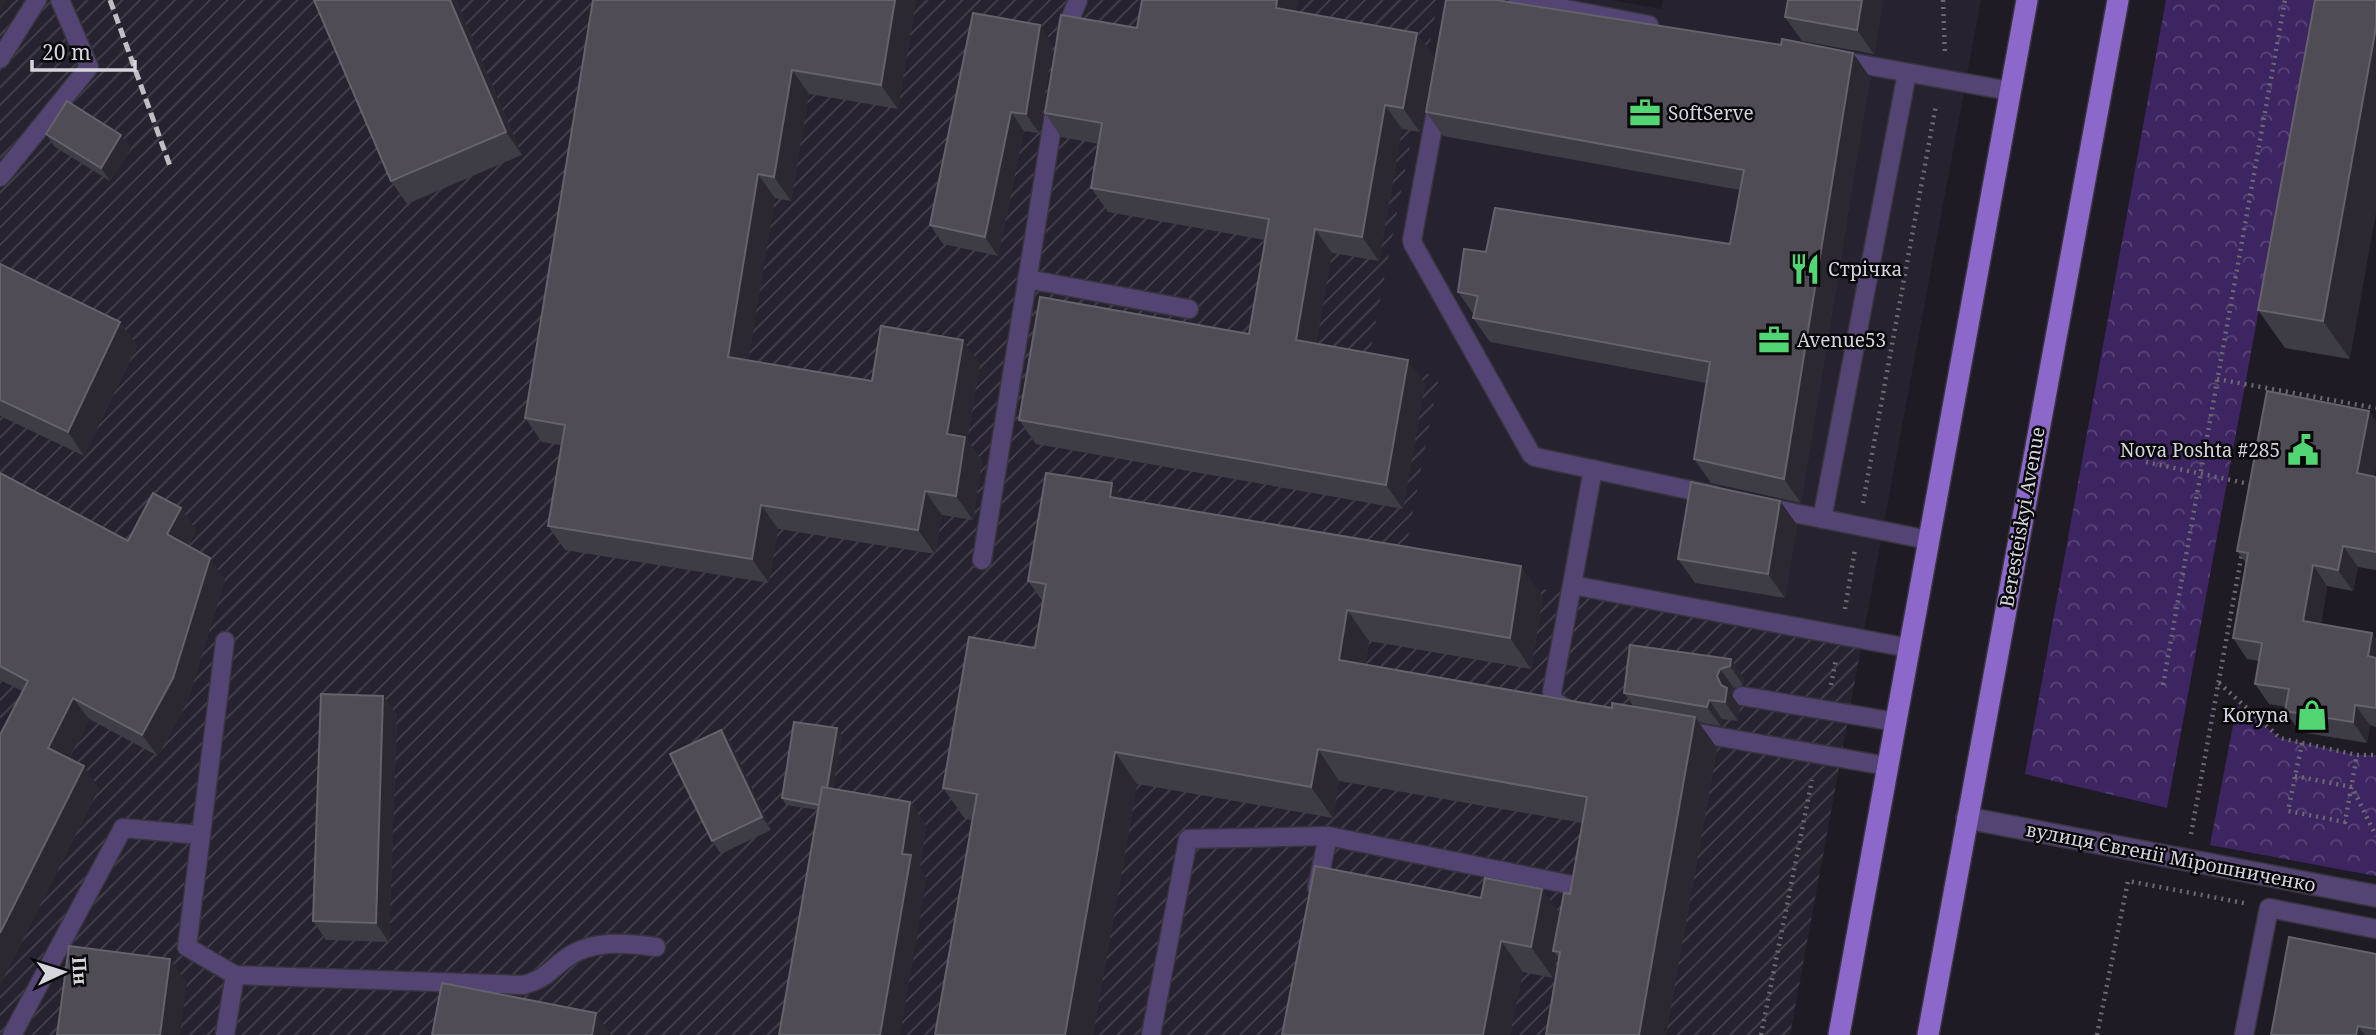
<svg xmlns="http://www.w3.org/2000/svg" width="2376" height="1035" font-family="'Noto Serif',serif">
  <defs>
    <pattern id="industrial-furrows" width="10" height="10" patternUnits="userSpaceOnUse" patternTransform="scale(1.75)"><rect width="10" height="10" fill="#262230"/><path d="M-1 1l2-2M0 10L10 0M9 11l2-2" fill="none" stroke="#45414d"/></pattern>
    <pattern id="forest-crowns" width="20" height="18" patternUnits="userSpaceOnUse" patternTransform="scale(1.75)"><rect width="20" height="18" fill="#3d2561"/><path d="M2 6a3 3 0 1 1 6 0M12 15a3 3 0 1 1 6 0" fill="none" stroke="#584477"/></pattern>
  </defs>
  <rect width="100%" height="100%" fill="#1e1b24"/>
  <!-- built -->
  <path fill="#262230" d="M1438 0H1612L1661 9 1663 0H1981L1861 648 1403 563 1368 363Z"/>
  <!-- industrial -->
  <path fill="url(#industrial-furrows)" d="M0 0H1438L1368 363 1439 376 1403 563 1861 648 1790 1035H0Z"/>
  <!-- forest -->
  <g fill="url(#forest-crowns)">
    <path d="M2166 0H2316L2167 808 2025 774Z"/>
    <path d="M2237 705 2280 738 2357 755H2376V876L2210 845Z"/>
  </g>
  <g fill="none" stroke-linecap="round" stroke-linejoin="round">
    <defs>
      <g id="lane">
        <path d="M1518 0 1649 25"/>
        <path d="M1066 40 1068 24 1078 0"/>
        <path d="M0 59 37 0"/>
        <path d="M1838 60 2010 91"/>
        <path d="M1438 100 1412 240 1413 244 1531 454 1535 457 1713 495"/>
        <path d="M0 177 89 67 60 0"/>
        <path d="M1027 279 1189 309"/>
        <path d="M1593 469 1572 585 1909 648"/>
        <path d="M1764 507 1929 540"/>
        <path d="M1822 519 1907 73"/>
        <path d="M982 560 1056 102"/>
        <path d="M225 641 187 947 235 975 523 985C545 979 548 972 565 959 591 939 626 943 656 947"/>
        <path d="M1742 696 1896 722"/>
        <path d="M1569 711 1553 700 1552 692 1572 585"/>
        <path d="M1686 731 1887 766"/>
        <path d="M1317 888 1328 836"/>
        <path d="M12 1035 123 828 201 835"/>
        <path d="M225 1035 235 975"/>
        <path d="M1151 1035 1188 839 1328 836 1582 887 1580 898"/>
        <path d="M2244 1035 2269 908 2376 929"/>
      </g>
      <path id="street" d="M1967 818 2376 896"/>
      <g id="primary">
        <path d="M1839 1035 2027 0"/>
        <path d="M1928 1035 2118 0"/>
      </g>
    </defs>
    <!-- lane casing -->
    <use href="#lane" stroke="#38353e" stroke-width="21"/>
    <!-- street casing -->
    <use href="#street" stroke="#38353e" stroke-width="24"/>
    <!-- primary casing -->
    <use href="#primary" stroke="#38353e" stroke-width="24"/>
    <!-- path -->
    <g stroke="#6c6971" stroke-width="4.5" stroke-dasharray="2 5" stroke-linecap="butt">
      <path d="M1943 0 1945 55"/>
      <path d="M2217 379 2376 408"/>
      <path d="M2146 462 2254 485"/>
      <path d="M1863 503 1936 105"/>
      <path d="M1845 609 1855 549"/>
      <path d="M2219 683 2280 738 2357 755H2376"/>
      <path d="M1831 685 1836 659"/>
      <path d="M2163 685 2285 0"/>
      <path d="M2302 743 2288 811 2345 822 2357 755"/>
      <path d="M2295 776 2352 787 2376 836"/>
      <path d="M2191 834 2242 553"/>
      <path d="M1761 1035 1812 780"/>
      <path d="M2097 1035 2128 881 2244 903"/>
    </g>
    <!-- lane -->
    <use href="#lane" stroke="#544473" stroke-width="18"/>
    <!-- street -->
    <use href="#street" stroke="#544473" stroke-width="21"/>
    <!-- primary -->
    <use href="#primary" stroke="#8c68cb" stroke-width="21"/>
    <!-- rail -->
    <path stroke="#c0bdc5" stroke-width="5" stroke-dasharray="10 5" stroke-linecap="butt" d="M110 0 170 166"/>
  </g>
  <!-- wall -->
  <g fill="#3e3c45">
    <path d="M456 0 522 155 407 204 391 181Z"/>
    <path d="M593 0H916L898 109 809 94 791 201 775 198 748 360 872 381 980 364 967 440 982 461 973 520 942 515 935 554 778 529 769 583 565 550 548 526 561 445 542 442 525 418Z"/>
    <path d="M1142 0H1296L1298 3 1296 12 1434 57 1420 132 1402 129 1379 261 1332 253 1316 344 1425 384 1403 509 1036 444 1019 420 1249 334 1265 240 1108 212 1091 188 1099 144 1061 137 1045 113 1137 28Z"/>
    <path d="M1883 0 1874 54 1802 41 1785 17Z"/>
    <path d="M2315 0 2350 359 2285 348 2258 310Z"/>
    <path d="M1053 44 1039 133 1024 131 998 256 943 244 930 225Z"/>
    <path d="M1870 77 1801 503 1711 483 1694 459 1706 383 1490 342 1473 318 1474 315 1458 292 1486 252 1730 244 1740 190 1443 136 1426 112Z"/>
    <path d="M46 134 121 135 131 148 110 181 55 147Z"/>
    <path d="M0 264 120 322 137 346 84 456 0 416Z"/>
    <path d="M0 473 128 541 181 508 196 530 188 546 225 579 188 700 158 756 89 719 69 759 99 788 0 985 22 691 0 680Z"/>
    <path d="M2374 477H2376V570L2358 567 2353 591 2327 586 2321 624 2376 639V727L2370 725 2367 743 2300 732 2285 711 2286 707 2269 704 2255 684 2259 661 2247 659 2233 638 2246 563 2237 551Z"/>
    <path d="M1123 499 1543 597 1531 669 1369 641 1365 665 1612 708 1634 707 1624 693 1731 659 1744 678 1743 685 1734 688 1731 694 1740 707 1738 721 1722 719 1721 726 1698 722 1717 748 1666 1035H1546L1559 959 1557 956 1553 978 1523 972 1510 1035H1282L1481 898 1542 889 1560 915 1570 894 1583 823 1339 781 1333 818 1137 784 1093 1035H935L972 820 965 819 943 788 1035 648 1043 602 1028 581Z"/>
    <path d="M1780 501 1797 525 1785 598 1695 583 1678 559Z"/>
    <path d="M383 696 397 715 389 942 326 940 313 921Z"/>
    <path d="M721 730 731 743 771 830 721 854 712 841Z"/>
    <path d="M842 735 833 789 910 802 926 825 920 868 927 879 818 810 786 805 782 798Z"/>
    <path d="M2376 954V1035H2271Z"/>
  </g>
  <!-- shaded-wall -->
  <g fill="#2b2831">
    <path d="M0 0H6L0 12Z"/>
    <path d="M450 0H456L522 155 506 132Z"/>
    <path d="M895 0H916L898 109 881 85Z"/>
    <path d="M1277 0H1296L1298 3 1292 32 1276 8Z"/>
    <path d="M1862 0H1883L1874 54 1857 30Z"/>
    <path d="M1040 25 1053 44 1039 133 1026 114Z"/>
    <path d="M2376 27V213L2350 359 2323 321Z"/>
    <path d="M1417 33 1434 57 1420 132 1403 108Z"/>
    <path d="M1853 53 1870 77 1801 503 1784 479Z"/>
    <path d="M792 70 809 94 791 201 774 177Z"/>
    <path d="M1385 105 1402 129 1379 261 1362 237Z"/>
    <path d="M1011 112 1024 131 998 256 985 237Z"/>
    <path d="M121 135 131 148 110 181 101 168Z"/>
    <path d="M758 174 775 198 745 381 728 357Z"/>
    <path d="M1315 229 1332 253 1313 364 1296 340Z"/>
    <path d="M120 322 137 346 84 456 68 432Z"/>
    <path d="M963 340 980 364 967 440 982 461 973 520 956 496 947 434Z"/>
    <path d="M1408 360 1425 384 1403 509 1386 485Z"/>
    <path d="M2369 411 2376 421V469L2371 494 2357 473Z"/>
    <path d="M1112 483 1134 515 1110 497Z"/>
    <path d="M925 491 942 515 935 554 918 530Z"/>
    <path d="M1780 501 1797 525 1785 598 1768 574Z"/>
    <path d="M761 505 778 529 769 583 752 559Z"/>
    <path d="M181 508 196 530 182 556 167 534Z"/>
    <path d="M2343 546 2358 567 2353 591 2338 570Z"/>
    <path d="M210 558 225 579 188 700 158 756 142 735Z"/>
    <path d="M2313 565 2327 586 2318 642 2303 621Z"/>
    <path d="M1521 566 1543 597 1531 669 1510 638Z"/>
    <path d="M1347 610 1369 641 1361 691 1339 660Z"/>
    <path d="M2372 633 2376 639V667L2368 656Z"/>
    <path d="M1731 659 1744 678 1743 685 1730 666Z"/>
    <path d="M1720 669 1734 688 1731 694 1740 707 1738 721 1725 702 1717 676Z"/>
    <path d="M383 696 397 715 389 942 376 923Z"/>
    <path d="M73 698 89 719 63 770 48 748Z"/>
    <path d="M1709 700 1722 719 1721 726 1707 707Z"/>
    <path d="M2355 705 2370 725 2367 743 2353 722Z"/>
    <path d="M1695 717 1717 748 1666 1035H1639Z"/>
    <path d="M837 728 842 735 829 812 824 805Z"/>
    <path d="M721 730 731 743 771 830 762 817Z"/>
    <path d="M1318 749 1339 781 1333 818 1311 787Z"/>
    <path d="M1115 752 1137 784 1093 1035H1065Z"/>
    <path d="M84 766 99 788 0 985V933Z"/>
    <path d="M910 802 926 825 920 868 927 879 900 1035H880L902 854Z"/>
    <path d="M1542 889 1564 920 1553 951 1557 956 1553 978 1531 947Z"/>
    <path d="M1501 941 1523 972 1510 1035H1483Z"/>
    <path d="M170 959 187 983 180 1035H160Z"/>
    <path d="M596 1013 611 1035H592Z"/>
    <path d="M2358 1026 2365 1035H2356Z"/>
  </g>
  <!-- building -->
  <g fill="#4f4c56" stroke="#64626b" stroke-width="2">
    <path d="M314 0H450L506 132 391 181Z"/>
    <path d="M593 0H895L881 85 792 70 774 177 758 174 728 357 872 381 881 326 963 340 947 434 965 437 956 496 925 491 918 530 761 505 752 559 548 526 565 425 525 418Z"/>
    <path d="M1142 0H1277L1276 8 1417 33 1403 108 1385 105 1362 237 1315 229 1296 340 1408 360 1386 485 1019 420 1040 297 1249 334 1269 219 1091 188 1102 123 1045 113 1061 15 1137 28Z"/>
    <path d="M1446 0H1496L1781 45 1782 39 1853 53 1784 479 1694 459 1710 362 1473 318 1478 296 1458 292 1464 249 1486 252 1495 208 1730 244 1744 170 1426 112Z"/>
    <path d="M1788 0H1862L1857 30 1785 17Z"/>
    <path d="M2315 0H2376V27L2323 321 2258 310Z"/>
    <path d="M973 13 1040 25 1026 114 1011 112 985 237 930 225Z"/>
    <path d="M67 101 121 135 101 168 46 134Z"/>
    <path d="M0 264 120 322 68 432 0 400Z"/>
    <path d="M2267 391 2369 411 2357 473 2376 477V552L2343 546 2338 570 2313 565 2303 621 2372 633 2368 656 2376 658V708L2355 705 2353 722 2285 711 2289 689 2255 684 2262 643 2233 638 2248 553 2237 551Z"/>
    <path d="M0 473 128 541 153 493 181 508 167 534 210 558 173 678 142 735 73 698 48 748 84 766 0 933V735L28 681 0 666Z"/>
    <path d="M1046 473 1112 483 1110 497 1521 566 1510 638 1347 610 1339 660 1612 708V703L1695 717 1639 1035H1546L1560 952 1553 951 1564 893 1570 894 1587 797 1318 749 1311 787 1115 752 1065 1035H935L977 794 943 788 969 637 1035 648 1046 584 1028 581Z"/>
    <path d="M1691 482 1780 501 1768 574 1678 559Z"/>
    <path d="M1630 645 1731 659 1730 666 1720 669 1717 676 1721 685 1727 688 1725 702 1709 700 1707 707 1624 693Z"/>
    <path d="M321 694 383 696 376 923 313 921Z"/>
    <path d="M794 722 837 728 827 788 822 787 819 805 782 798Z"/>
    <path d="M721 730 762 817 712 841 670 754Z"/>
    <path d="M822 787 910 802 902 854 911 855 880 1035H779Z"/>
    <path d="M1315 866 1481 898 1485 878 1542 889 1531 947 1501 941 1483 1035H1282Z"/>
    <path d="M2289 937 2376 954V1029L2358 1026 2356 1035H2271Z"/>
    <path d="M69 946 170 959 160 1035H57Z"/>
    <path d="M442 983 596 1013 592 1035H432Z"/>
  </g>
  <!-- icons -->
  <defs>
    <symbol id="office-bare" viewBox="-9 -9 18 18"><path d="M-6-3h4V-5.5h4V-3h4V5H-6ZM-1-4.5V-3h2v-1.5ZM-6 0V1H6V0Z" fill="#52d673" stroke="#08070a" stroke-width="2.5" paint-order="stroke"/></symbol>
    <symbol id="restaurant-bare" viewBox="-9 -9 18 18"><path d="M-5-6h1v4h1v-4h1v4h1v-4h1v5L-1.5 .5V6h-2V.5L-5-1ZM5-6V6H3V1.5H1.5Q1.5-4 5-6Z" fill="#52d673" stroke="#08070a" stroke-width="2.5" paint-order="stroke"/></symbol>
    <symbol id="civic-bare" viewBox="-9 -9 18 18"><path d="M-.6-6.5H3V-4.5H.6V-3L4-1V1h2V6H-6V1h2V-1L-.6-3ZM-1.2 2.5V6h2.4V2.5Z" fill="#52d673" stroke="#08070a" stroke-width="2.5" paint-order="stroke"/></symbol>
    <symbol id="shop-bare" viewBox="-9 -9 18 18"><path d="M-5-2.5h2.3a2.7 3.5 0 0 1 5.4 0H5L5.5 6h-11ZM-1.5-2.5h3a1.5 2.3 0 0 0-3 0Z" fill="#52d673" stroke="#08070a" stroke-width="2.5" paint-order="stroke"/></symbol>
  </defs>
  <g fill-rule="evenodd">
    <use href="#office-bare" x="1623" y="91" width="44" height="44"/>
    <use href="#restaurant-bare" x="1783" y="247" width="44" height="44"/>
    <use href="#office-bare" x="1752" y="318" width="44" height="44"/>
    <use href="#civic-bare" x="2281" y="428" width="44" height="44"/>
    <use href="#shop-bare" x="2290" y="693" width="44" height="44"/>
  </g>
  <g text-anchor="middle" stroke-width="5" stroke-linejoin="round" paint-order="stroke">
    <!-- poi labels -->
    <g font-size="19" fill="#d7d5dc" stroke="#08070a" text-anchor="start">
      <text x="1668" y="120">SoftServe</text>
      <text x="1828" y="276">Стрічка</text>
      <text x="1797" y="347">Avenue53</text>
      <text x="2280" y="457" text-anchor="end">Nova Poshta #285</text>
      <text x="2289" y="722" text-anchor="end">Koryna</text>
    </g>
    <!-- street labels -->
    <g font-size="19" fill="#d7d5dc" stroke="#08070a">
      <text transform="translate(2022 517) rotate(-80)" y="7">Beresteiskyi Avenue</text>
      <text transform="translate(2171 857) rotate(11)" y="7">вулиця Євгенії Мірошниченко</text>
    </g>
  </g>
  <!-- north arrow -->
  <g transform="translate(63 972) rotate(86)" stroke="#08070a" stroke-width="5" paint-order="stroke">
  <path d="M0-5L12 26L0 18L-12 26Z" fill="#d7d5dc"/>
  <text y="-10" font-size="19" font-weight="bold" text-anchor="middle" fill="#d7d5dc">Пн</text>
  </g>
  <!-- scale -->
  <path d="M32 60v10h103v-10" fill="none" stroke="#d7d5dc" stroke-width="3.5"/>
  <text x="42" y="60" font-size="21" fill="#d7d5dc" stroke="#08070a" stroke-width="5" paint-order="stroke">20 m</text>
</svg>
